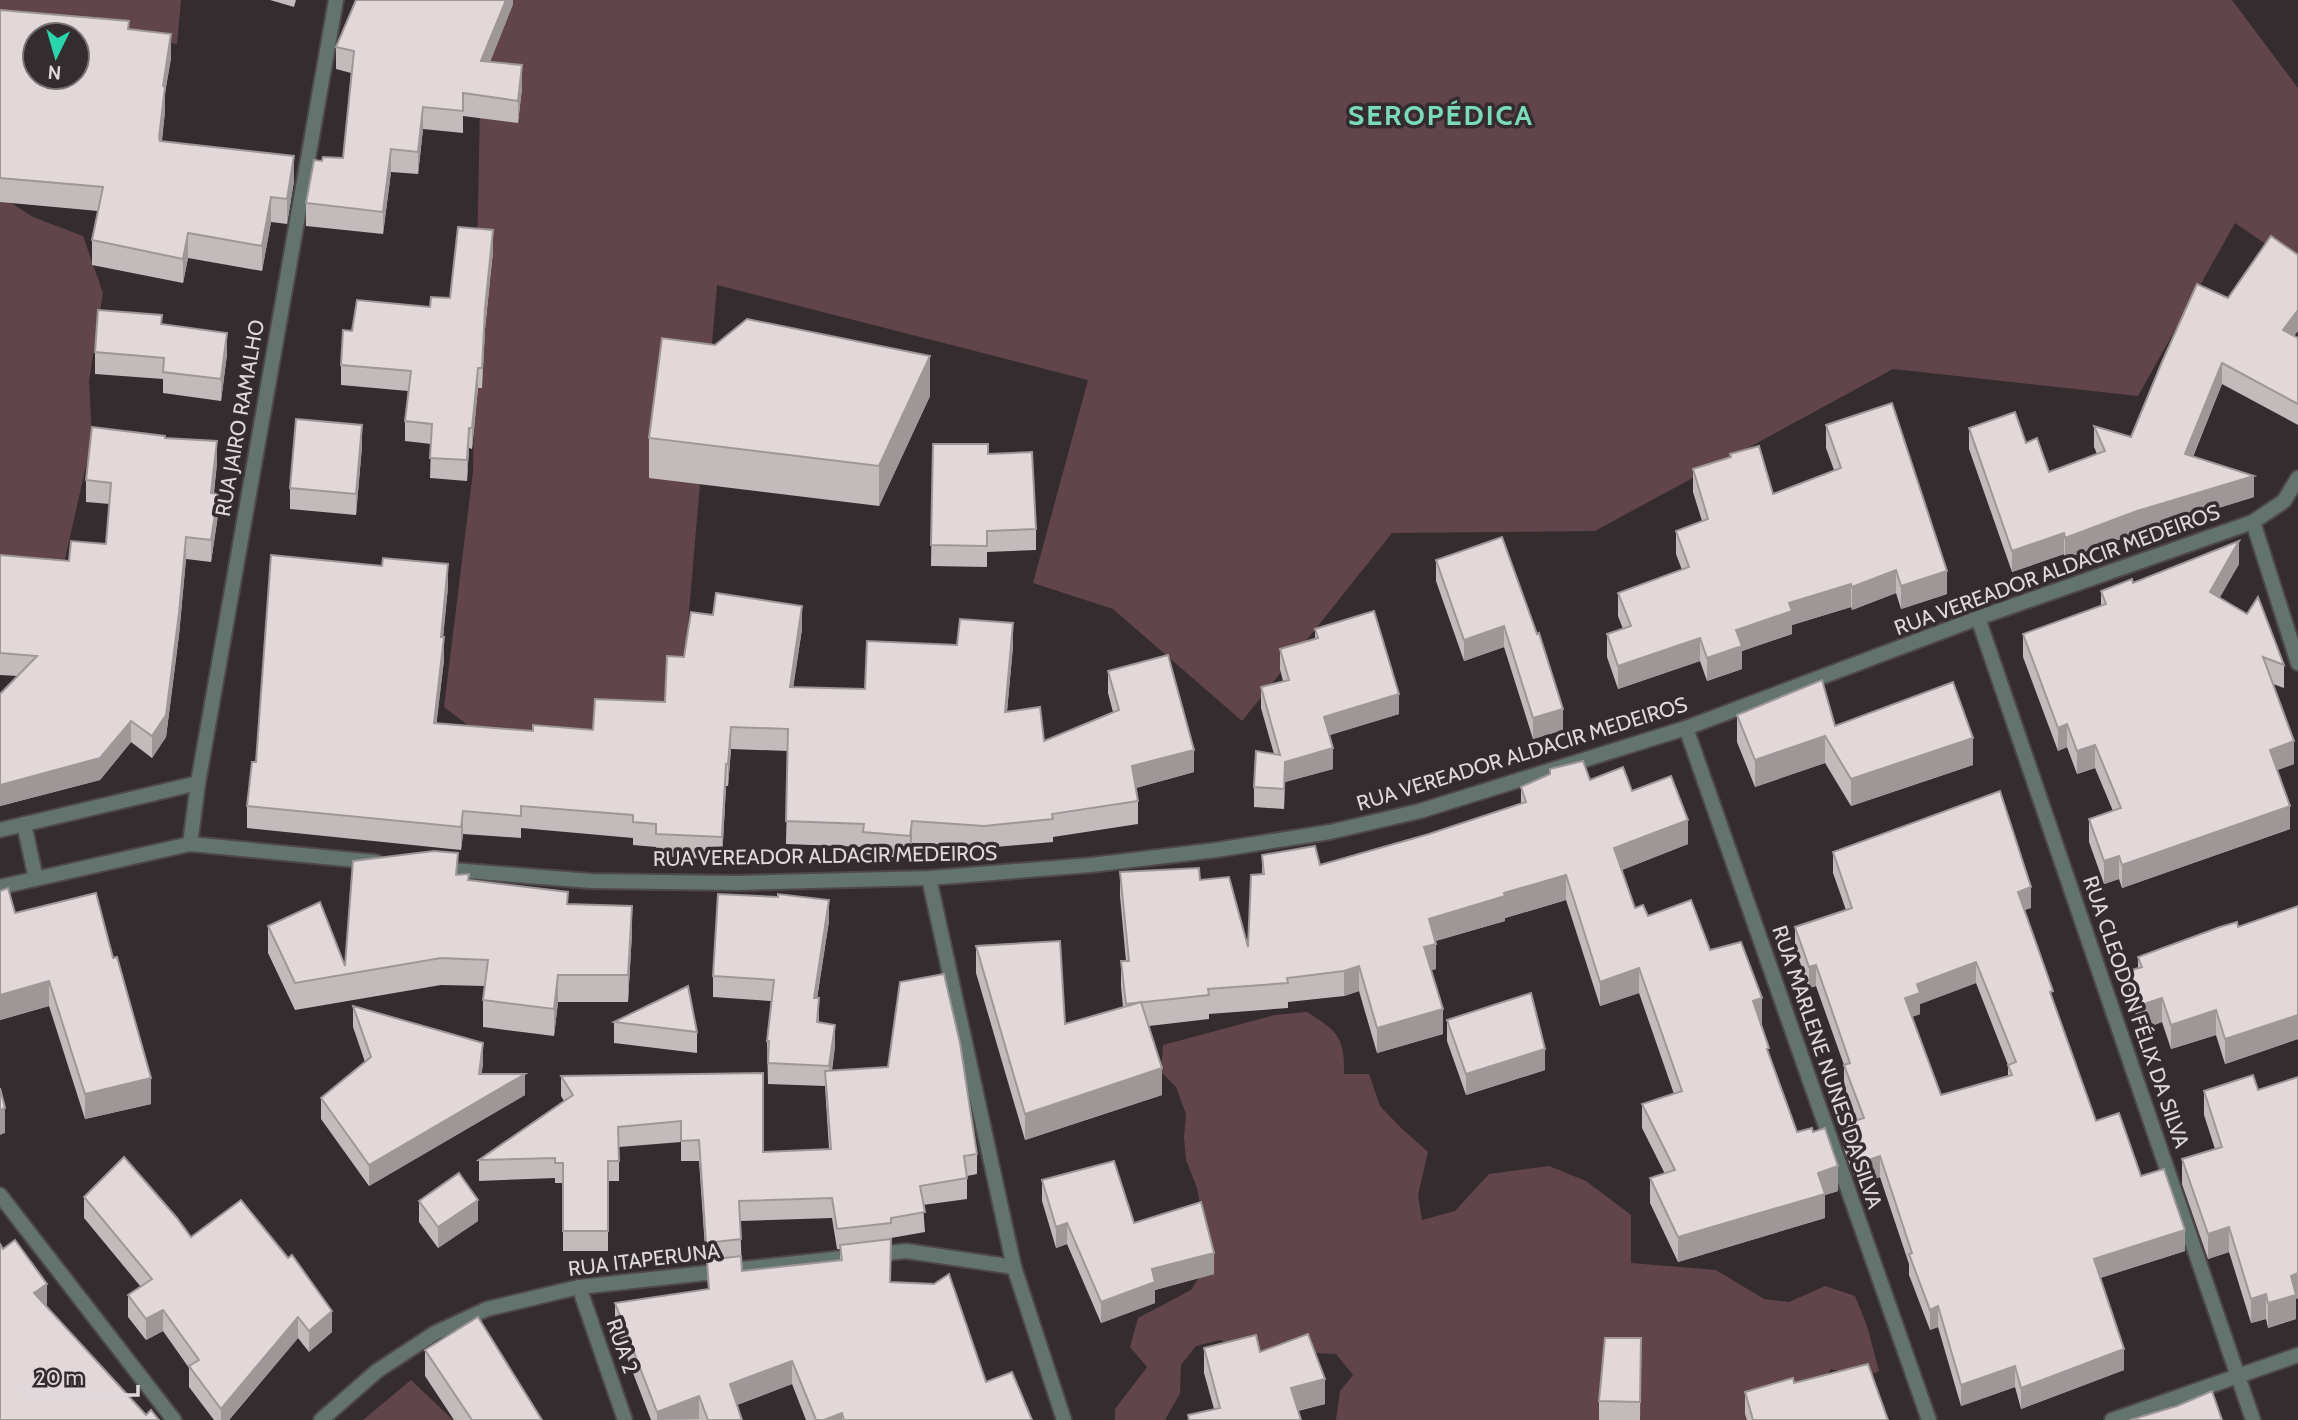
<svg xmlns="http://www.w3.org/2000/svg" width="2298" height="1420" font-family="Cabin,sans-serif">
  <rect width="100%" height="100%" fill="#342c2e"/>
  <!-- green -->
  <g fill="#62454b">
    <path d="M0 0H181L177 44 0 19Z"/>
    <path d="M482 0H2232L2298 88V266L2235 223 2138 396 1893 369 1595 531 1392 533 1242 721 1113 609 1033 583 1088 380 717 285 687 635 675 697 629 730 482 736 444 707 473 471Z"/>
    <path d="M0 196 33 217 83 236 103 293 89 381 92 439 63 568 0 567Z"/>
    <path d="M1307 1012C1337 1031 1345 1036 1344 1074H1369L1380 1106 1401 1128 1428 1152 1418 1195 1422 1220 1455 1211 1489 1174 1549 1166 1586 1181 1631 1215V1263L1716 1270 1764 1299 1789 1302 1825 1286 1855 1296 1867 1326 1879 1371 1866 1377 1831 1369 1816 1392 1819 1420H1336L1340 1391 1353 1375 1336 1354 1239 1349 1220 1340 1196 1346 1181 1365 1180 1393 1165 1420H1115V1409L1147 1367 1130 1347 1138 1318 1191 1290 1210 1260 1197 1188 1186 1160 1184 1137 1186 1114 1176 1087 1161 1072 1163 1045 1275 1015Z"/>
    <path d="M411 1380 453 1420H363Z"/>
  </g>
  <g fill="none" stroke-linecap="round" stroke-linejoin="round">
    <defs>
      <g id="minor">
        <path d="M2253 522 2298 663"/>
        <path d="M1978 618 2253 1420"/>
        <path d="M1686 728 1929 1420"/>
        <path d="M24 824 36 879"/>
        <path d="M0 830 198 783"/>
        <path d="M190 844 198 783 336 0"/>
        <path d="M441 869 591 881 737 883 929 878 1091 865 1216 850 1330 832 1420 811 1686 728 1978 618 2253 522 2284 501 2298 478"/>
        <path d="M929 878 1014 1267"/>
        <path d="M0 887 190 844 376 862"/>
        <path d="M0 1195 174 1420"/>
        <path d="M579 1287 625 1420"/>
        <path d="M321 1420 377 1371 435 1333 487 1309 579 1287 906 1251 1014 1267 1064 1420"/>
        <path d="M2112 1420 2298 1355"/>
      </g>
    </defs>
    <!-- minor casing -->
    <use href="#minor" stroke="#4f4849" stroke-width="18"/>
    <!-- minor -->
    <use href="#minor" stroke="#63736d" stroke-width="14"/>
  </g>
  <!-- wall -->
  <g fill="#c2babb" fill-rule="evenodd">
    <path d="M270 0H296L294 7Z"/>
    <path d="M513 0V4L490 62 522 88 518 123 463 116V133L423 129 418 174 391 172 383 234 306 226V203L322 161 343 158 351 73 336 69V47Z"/>
    <path d="M0 10 129 29 171 58 165 93V111L162 141 294 181 287 224 271 222 262 271 188 258 183 283 92 265V240L98 211 0 202Z"/>
    <path d="M493 251 485 329 482 388H478L472 449 469 448 467 481 430 478 431 444 405 441V421L408 391 341 385V365L430 307 450 298Z"/>
    <path d="M162 324 227 354 221 401 163 393V379L95 374V352Z"/>
    <path d="M2294 336 2298 338V425L2222 384 2193 457 2254 497 2137 533 2065 559 2064 554 2012 572 1969 449V428L2026 443 2049 472 2097 454 2094 447V426L2131 437 2162 362Z"/>
    <path d="M715 345 930 396 879 506 649 478V438Z"/>
    <path d="M1826 425 1947 594 1901 609 1896 593 1852 610 1851 607 1792 625V634L1742 651V669L1707 681 1700 661 1618 689 1607 657V634L1623 629 1618 616V593L1682 570 1676 554V531L1702 521 1693 492V469L1730 457V454L1773 494 1834 470 1826 448Z"/>
    <path d="M165 438 217 463 214 493 218 515 211 562 186 559 179 635 166 737 152 758 131 742 100 780 0 806V694L18 676 0 675V555L69 561 106 544 110 504 86 502V480Z"/>
    <path d="M933 444 988 454 1036 529V550L987 552V567L931 566Z"/>
    <path d="M362 446 356 515 290 509V488Z"/>
    <path d="M1436 560 1537 634 1563 730 1533 739 1504 647 1464 661 1436 581Z"/>
    <path d="M2239 564 2219 598 2284 665V688L2273 684 2294 764 2277 770 2290 829 2122 888 2119 879 2104 884 2089 842V819L2113 811 2095 768 2077 774 2067 747 2058 751 2023 657V634L2101 606V591L2133 583Z"/>
    <path d="M382 566 448 587 443 637 444 660 436 724 533 731 593 730 665 702 684 657 802 629 793 687 865 689 957 645 1013 646 1007 711 1044 741 1113 712 1108 693V671L1194 772 1136 788 1138 801V824L1053 837V842L984 848 912 843 910 859 863 854V847L786 844 788 751 731 749 728 786H726L722 860 656 856V847L633 845V838L521 828V838L463 834 461 850 247 828V806L256 762Z"/>
    <path d="M1315 629 1399 714 1329 735 1333 769 1285 782 1284 809 1254 807V787L1274 754 1261 708V687L1283 681 1280 669V649L1315 639Z"/>
    <path d="M1737 715 1835 726 1973 765 1851 806 1825 763 1755 787 1737 742Z"/>
    <path d="M1590 780 1632 791 1688 844 1622 870 1635 908 1710 950 1762 1023H1761L1769 1055 1797 1132 1838 1191 1825 1195V1218L1678 1262 1650 1203V1178L1665 1174 1642 1128V1104L1674 1094 1639 993 1600 1006 1566 900 1505 918V921L1435 941 1436 969 1431 970 1443 1034 1377 1053 1359 991 1344 996 1288 1002V1008L1209 1014V1019L1149 1026 1162 1095 1025 1140 976 973V946L1065 1024 1123 1007 1121 986V961H1126L1120 896V872L1200 880 1248 947 1262 874V855L1320 865 1429 834 1521 803V787Z"/>
    <path d="M1833 852 2031 908 2024 910 2053 1001 2096 1121 2141 1176 2185 1251 2100 1278 2124 1370 2021 1409 2015 1387 1961 1406 1938 1327 1930 1330 1909 1275V1264L1880 1177 1857 1185 1843 1146V1125L1857 1120 1844 1086V1065L1816 986 1809 988 1795 948V927L1846 910 1833 873ZM1976 983 2008 1065V1076L1941 1095 1912 1017 1920 1014V1004Z"/>
    <path d="M458 875 468 880 568 904 632 933 628 1002H558L554 1036 483 1027V1000L485 986 441 985 295 1010 268 953V926L345 966Z"/>
    <path d="M0 891 15 913 151 1104 85 1119 49 1006 0 1020Z"/>
    <path d="M2298 906V1039L2225 1064 2216 1035 2171 1049 2162 1022 2141 1030 2129 995V971L2138 968V957L2238 927Z"/>
    <path d="M829 921 817 998 819 1023 835 1046 832 1071 977 1154V1174L967 1176V1199L923 1205 925 1232 891 1238V1282L986 1382 1032 1420H806L792 1384 737 1405 742 1420H651L615 1326V1303L708 1289 707 1263H706L699 1161H681V1142L619 1147V1181H608V1251H563V1183H555V1178L479 1181V1160L564 1101 561 1096V1076L763 1152 829 1149 825 1086 768 1084 767 1041 771 1001 713 997V976ZM832 1218 837 1249H840V1261L742 1271 740 1221Z"/>
    <path d="M353 1006 483 1064 481 1074 525 1095 369 1186 321 1119V1098L365 1062 353 1027Z"/>
    <path d="M1447 1020 1545 1070 1466 1095 1447 1041Z"/>
    <path d="M614 1022 697 1032V1053L614 1043Z"/>
    <path d="M2298 1077V1298L2296 1299V1319L2268 1328 2266 1319 2251 1323 2229 1252 2208 1259 2182 1184V1159L2215 1149 2204 1115V1091L2258 1090Z"/>
    <path d="M1042 1180 1134 1223 1214 1274 1155 1290V1303L1101 1323 1067 1244 1056 1248 1042 1201Z"/>
    <path d="M84 1197 191 1237 332 1332 309 1352 298 1338 229 1420H214L189 1387V1368L163 1331 146 1340 128 1317V1295L141 1287 84 1218Z"/>
    <path d="M419 1201 478 1221 438 1248 419 1222Z"/>
    <path d="M1641 1338 1640 1420H1599V1401Z"/>
    <path d="M1204 1348 1260 1352 1325 1404 1298 1411 1301 1420H1188V1415L1214 1409 1204 1373Z"/>
    <path d="M425 1350 542 1420H454L425 1376Z"/>
    <path d="M1794 1383 1888 1420H1747L1745 1414V1392Z"/>
  </g>
  <!-- shaded-wall -->
  <g fill="#9e9798">
    <path d="M506 0H513V4L481 84V61Z"/>
    <path d="M171 34V58L165 93V111L159 163V138L163 86Z"/>
    <path d="M522 65V88L518 123V101Z"/>
    <path d="M423 107V129L418 174V152Z"/>
    <path d="M391 149V172L383 234V212Z"/>
    <path d="M294 156V181L287 224V199Z"/>
    <path d="M271 197V222L262 271V246Z"/>
    <path d="M493 230V251L485 329 482 388 485 308Z"/>
    <path d="M188 233V258L183 283V259Z"/>
    <path d="M2298 310V331L2283 351V330Z"/>
    <path d="M227 333V354L221 401V379Z"/>
    <path d="M930 356V396L879 506V466Z"/>
    <path d="M2222 363V384L2185 475V454Z"/>
    <path d="M478 368V388L472 449V428Z"/>
    <path d="M362 425V446L356 515V494Z"/>
    <path d="M469 428V448L467 481V460Z"/>
    <path d="M217 441V463L211 515V493Z"/>
    <path d="M2254 476V497L2137 533 2065 559V538L2137 511Z"/>
    <path d="M218 494V515L211 562V540Z"/>
    <path d="M2064 533V554L2012 572V551Z"/>
    <path d="M186 537V559L179 635 166 737 152 758V736Z"/>
    <path d="M2239 541V564L2210 615V592Z"/>
    <path d="M448 564V587L441 659V637Z"/>
    <path d="M1896 570V593L1852 610V587Z"/>
    <path d="M1947 571V594L1901 609V586Z"/>
    <path d="M1851 584V607L1792 625V634L1742 651V669L1707 681V658L1736 630 1789 603Z"/>
    <path d="M802 606V629L790 709V687Z"/>
    <path d="M1013 623V646L1005 734V712Z"/>
    <path d="M1504 626V647L1464 661V640Z"/>
    <path d="M444 637V660L434 746V723Z"/>
    <path d="M1700 638V661L1618 689V666Z"/>
    <path d="M1399 694V714L1324 737V717Z"/>
    <path d="M1563 709V730L1533 739V718Z"/>
    <path d="M131 721V742L100 780 0 806V785Z"/>
    <path d="M2067 724V747L2058 751V728Z"/>
    <path d="M731 727V749L728 786V764Z"/>
    <path d="M1825 736V763L1755 787V760Z"/>
    <path d="M1973 738V765L1851 806V779Z"/>
    <path d="M2294 741V764L2270 773V750Z"/>
    <path d="M2095 745V768L2077 774V751Z"/>
    <path d="M1333 748V769L1285 782 1284 809 1285 762Z"/>
    <path d="M1194 750V772L1132 789V766Z"/>
    <path d="M726 764V786L722 860V837Z"/>
    <path d="M2290 806V829L2122 888V865Z"/>
    <path d="M463 811V834L461 850V827Z"/>
    <path d="M1688 820V844L1614 873V848Z"/>
    <path d="M912 821V843L910 859V836Z"/>
    <path d="M2119 856V879L2104 884V861Z"/>
    <path d="M1566 875V900L1505 918V921L1429 943V919L1504 893Z"/>
    <path d="M2031 887V908L2018 912V892Z"/>
    <path d="M829 900V921L814 1019V998Z"/>
    <path d="M632 906V933L628 1002V975Z"/>
    <path d="M1436 944V969L1424 972V947Z"/>
    <path d="M1976 962V983L1920 1004V1014L1905 1019V998L1917 984Z"/>
    <path d="M1816 965V986L1809 988V967Z"/>
    <path d="M1359 966V991L1344 996V971Z"/>
    <path d="M1639 968V993L1600 1006V982Z"/>
    <path d="M558 975V1002L554 1036V1009Z"/>
    <path d="M49 981V1006L0 1020V995Z"/>
    <path d="M819 998V1020L817 1044V1022Z"/>
    <path d="M1762 998V1023L1753 1025V1001Z"/>
    <path d="M2162 998V1022L2141 1030V1005Z"/>
    <path d="M1443 1009V1034L1377 1053V1028Z"/>
    <path d="M2216 1010V1035L2171 1049V1025Z"/>
    <path d="M2298 1015V1039L2225 1064V1039Z"/>
    <path d="M835 1025V1046L829 1087V1066Z"/>
    <path d="M483 1043V1064L479 1096V1074Z"/>
    <path d="M1545 1049V1070L1466 1095V1074Z"/>
    <path d="M1162 1068V1095L1025 1140V1114Z"/>
    <path d="M525 1074V1095L369 1186V1165Z"/>
    <path d="M151 1078V1104L85 1119V1094Z"/>
    <path d="M5 1108V1133L0 1135V1110Z"/>
    <path d="M1880 1156V1177L1857 1185V1164Z"/>
    <path d="M1838 1166V1191L1825 1195V1218L1678 1262V1237L1818 1173Z"/>
    <path d="M478 1200V1221L438 1248V1227Z"/>
    <path d="M1067 1223V1244L1056 1248V1227Z"/>
    <path d="M2229 1227V1252L2208 1259V1234Z"/>
    <path d="M2185 1230V1251L2094 1280V1259Z"/>
    <path d="M1214 1253V1274L1155 1290V1303L1101 1323V1302L1152 1269Z"/>
    <path d="M2298 1273V1298L2296 1299V1319L2268 1328V1303L2291 1276Z"/>
    <path d="M47 1284V1309L34 1293Z"/>
    <path d="M2266 1294V1319L2251 1323V1299Z"/>
    <path d="M1938 1306V1327L1930 1330V1310Z"/>
    <path d="M163 1310V1331L146 1340V1319Z"/>
    <path d="M332 1311V1332L309 1352V1331Z"/>
    <path d="M298 1317V1338L229 1420H221V1409Z"/>
    <path d="M2124 1349V1370L2021 1409V1388Z"/>
    <path d="M792 1361V1384L730 1407V1384Z"/>
    <path d="M2015 1366V1387L1961 1406V1385Z"/>
    <path d="M1325 1379V1404L1291 1412V1388Z"/>
    <path d="M699 1396V1419L657 1420V1412Z"/>
    <path d="M842 1413V1420H824Z"/>
  </g>
  <!-- building -->
  <g fill="#e2d8d9" stroke="#9e9798" stroke-width="2" fill-rule="evenodd">
    <path d="M356 0H506L481 61 522 65 518 101 463 93V111L423 107 418 152 391 149 383 212 306 203 314 160 322 161 323 157 343 158 354 51 336 47Z"/>
    <path d="M0 10 129 21 128 29 171 34 163 86 165 87 159 138 160 141 294 156 287 199 271 197 262 246 188 233 183 259 92 240 103 187 0 178ZM35 35H77V77H35Z"/>
    <path d="M458 227 493 230 485 308 482 368H478L472 428H469L467 460 430 458 432 424 405 421 411 371 341 365 343 330 352 331 357 300 430 307 431 297 450 298Z"/>
    <path d="M2271 236 2298 255V310L2283 330 2298 338V404L2222 363 2185 454 2254 476 2137 511 2065 538 2064 533 2012 551 1969 428 2015 412 2026 443 2037 438 2049 472 2105 451 2094 426 2131 437 2162 362 2197 284 2228 298Z"/>
    <path d="M98 310 162 315 161 324 227 333 221 379 163 372 164 358 95 352Z"/>
    <path d="M747 319 930 356 879 466 649 438 662 338 715 345Z"/>
    <path d="M1892 403 1947 571 1901 586 1896 570 1852 587 1851 584 1789 603 1792 611 1736 630 1742 646 1707 658 1700 638 1618 666 1607 634 1631 626 1618 593 1689 567 1676 531 1708 519 1693 469 1731 457 1730 454 1759 446 1773 494 1841 468 1826 425Z"/>
    <path d="M296 419 362 425 356 494 290 488Z"/>
    <path d="M92 427 165 436V438L217 441 211 493 218 494 211 540 186 537 179 613 166 715 152 736 131 721 100 758 0 785V694L37 656 0 653V555L69 561 71 541 106 544 111 483 86 480Z"/>
    <path d="M933 444H988V454L1032 452 1036 529 987 531V546L931 545Z"/>
    <path d="M1502 537 1537 634 1539 633 1563 709 1533 718 1504 626 1464 640 1436 560Z"/>
    <path d="M2239 541 2210 592 2247 614 2258 597 2284 665 2263 657 2294 741 2270 750 2290 806 2122 865 2119 856 2104 861 2089 819 2121 808 2095 745 2077 751 2067 724 2058 728 2023 634 2106 604 2101 591 2132 579 2133 583Z"/>
    <path d="M271 555 382 566 383 558 448 564 441 637H444L434 723 533 731V725L593 730 595 699 665 702 667 656 684 657 691 612 713 615 716 593 802 606 790 687 865 689 867 641 957 645 960 619 1013 623 1005 712 1040 707 1044 741 1119 710 1108 671 1168 655 1194 750 1132 766 1138 801 1052 814 1053 819 984 826 912 821 910 836 863 832 864 824 786 821 788 729 731 727 728 764H726L722 837 656 834V824L633 822V815L521 806V816L463 811 461 827 247 806 252 762H256Z"/>
    <path d="M1374 611 1399 694 1324 717 1333 748 1285 762 1284 789 1254 787 1256 751 1280 755 1261 687 1289 680 1280 649 1318 638 1315 629Z"/>
    <path d="M1822 680 1835 726 1953 682 1973 738 1851 779 1825 736 1755 760 1737 715Z"/>
    <path d="M1583 761 1590 780 1623 767 1632 791 1671 776 1688 820 1614 848 1635 908 1643 905 1648 916 1691 900 1710 950 1741 942 1762 998 1753 1001 1769 1048 1767 1049 1797 1132 1812 1128 1813 1132 1825 1128 1838 1166 1818 1173 1825 1194 1678 1237 1650 1178 1675 1170 1642 1104 1682 1091 1639 968 1600 982 1566 875 1504 893 1505 896 1429 919 1436 944 1424 947 1443 1009 1377 1028 1359 966 1344 971 1287 978 1288 983 1208 989 1209 995 1126 1004 1121 961H1129L1120 872 1199 868 1200 880 1229 877 1248 947 1251 875 1264 874 1262 855 1315 846 1320 865 1429 834 1526 802 1521 787 1550 774V769Z"/>
    <path d="M2000 791 2031 887 2018 892 2053 991 2050 992 2096 1121 2119 1113 2141 1176 2164 1169 2185 1230 2094 1259 2124 1349 2021 1388 2015 1366 1961 1385 1938 1306 1930 1310 1909 1254 1912 1253 1880 1156 1857 1164 1843 1125 1864 1118 1844 1065 1850 1063 1816 965 1809 967 1795 927 1852 908 1833 852ZM1976 962 2016 1062 2008 1065 2012 1075 1941 1095 1905 998 1920 993 1917 984Z"/>
    <path d="M434 851 458 853 456 875 469 874 468 880 568 892 567 904 632 906 628 975H558L554 1009 483 1000 488 960 441 958 295 983 268 926 320 902 345 966 353 861Z"/>
    <path d="M8 888 15 913 96 893 113 958 117 957 151 1078 85 1094 49 981 0 995V891Z"/>
    <path d="M718 894 778 897V894L829 900 814 998H819L817 1022 835 1025 829 1066 768 1063 769 1041H767L774 980 713 976Z"/>
    <path d="M2298 906V1015L2225 1039 2216 1010 2171 1025 2162 998 2141 1005 2129 971 2142 967 2138 957 2220 927 2237 922 2238 927Z"/>
    <path d="M1060 941 1065 1024 1141 1002 1162 1068 1025 1114 976 946Z"/>
    <path d="M944 974 960 1043 977 1154 964 1156 967 1178 920 1186 925 1212 891 1218V1223L837 1229 832 1198 739 1201 741 1239 706 1243 699 1140 681 1141V1121L618 1127 619 1161H608V1231H563V1163H555V1158L479 1160 573 1095 561 1076 763 1073V1152L831 1149 825 1071 888 1067 900 982Z"/>
    <path d="M688 986 697 1032 614 1022Z"/>
    <path d="M1531 993 1545 1049 1466 1074 1447 1020Z"/>
    <path d="M353 1006 483 1043 479 1074H525L369 1165 321 1098 371 1057Z"/>
    <path d="M2253 1075 2258 1090 2298 1077V1273L2291 1276 2296 1295 2268 1303 2266 1294 2251 1299 2229 1227 2208 1234 2182 1159 2222 1147 2204 1091Z"/>
    <path d="M0 1088 5 1108 0 1110Z"/>
    <path d="M124 1157 177 1218 191 1237 241 1200 288 1258 292 1255 332 1311 309 1331 298 1317 221 1409 189 1366 199 1360 163 1310 146 1319 128 1295 152 1279 84 1197Z"/>
    <path d="M1114 1161 1134 1223 1201 1202 1214 1253 1152 1269 1155 1282 1101 1302 1067 1223 1056 1227 1042 1180Z"/>
    <path d="M459 1173 478 1200 438 1227 419 1201Z"/>
    <path d="M891 1239 890 1282 934 1284 949 1274 986 1382 1012 1372 1032 1420H844L842 1413 824 1420H816L792 1361 730 1384 742 1420H708L699 1396 657 1412 615 1303 709 1289 707 1260 741 1256 742 1271 842 1260 840 1245Z"/>
    <path d="M15 1240 47 1284 34 1293 146 1415 151 1410 159 1420H0V1244L3 1249Z"/>
    <path d="M478 1317 542 1420H472L425 1350Z"/>
    <path d="M1308 1334 1325 1379 1291 1388 1301 1420H1189L1188 1415 1220 1408 1204 1348 1256 1335 1260 1352Z"/>
    <path d="M1605 1338H1641L1640 1402 1599 1401Z"/>
    <path d="M1868 1364 1888 1420H1753L1745 1392 1793 1378 1794 1383Z"/>
    <path d="M2212 1391 2222 1420H2130L2177 1406Z"/>
  </g>
  <g text-anchor="middle" stroke-width="7" stroke-linejoin="round" paint-order="stroke">
    <!-- street labels -->
    <g font-size="21" fill="#ddd8d9" stroke="#342c2e">
      <text transform="translate(240 418) rotate(-80)" y="7">RUA JAIRO RAMALHO</text>
      <text transform="translate(2057 570) rotate(-20)" y="7">RUA VEREADOR ALDACIR MEDEIROS</text>
      <text transform="translate(1522 754) rotate(-17)" y="7">RUA VEREADOR ALDACIR MEDEIROS</text>
      <text transform="translate(825 856) rotate(-1)" y="7">RUA VEREADOR ALDACIR MEDEIROS</text>
      <text transform="translate(2136 1012) rotate(71)" y="7">RUA CLEODON FÉLIX DA SILVA</text>
      <text transform="translate(1827 1067) rotate(71)" y="7">RUA MARLENE NUNES DA SILVA</text>
      <text transform="translate(644 1260) rotate(-7)" y="7">RUA ITAPERUNA</text>
      <text transform="translate(622 1346) rotate(71)" y="7">RUA 2</text>
    </g>
    <!-- district labels -->
    <g font-size="28" font-weight="bold" letter-spacing="2" fill="#7bd9bc" stroke="#342c2e">
      <text x="1441" y="125">SEROPÉDICA</text>
    </g>
  </g>
  <!-- north arrow -->
  <g transform="translate(56 56) rotate(185)"><circle r="33" fill="#342c2e" stroke="#787172" stroke-width="2"/>
  <path d="M0-5L12 26L0 18L-12 26Z" fill="#2ad5ac"/>
  <text y="-10" font-size="19" font-weight="bold" text-anchor="middle" fill="#ddd8d9">N</text>
  </g>
  <!-- scale -->
  <path d="M24 1385v10h114v-10" fill="none" stroke="#ddd8d9" stroke-width="3.5"/>
  <text x="35" y="1385" font-size="21" fill="#ddd8d9" stroke="#342c2e" stroke-width="5" paint-order="stroke">20 m</text>
</svg>
